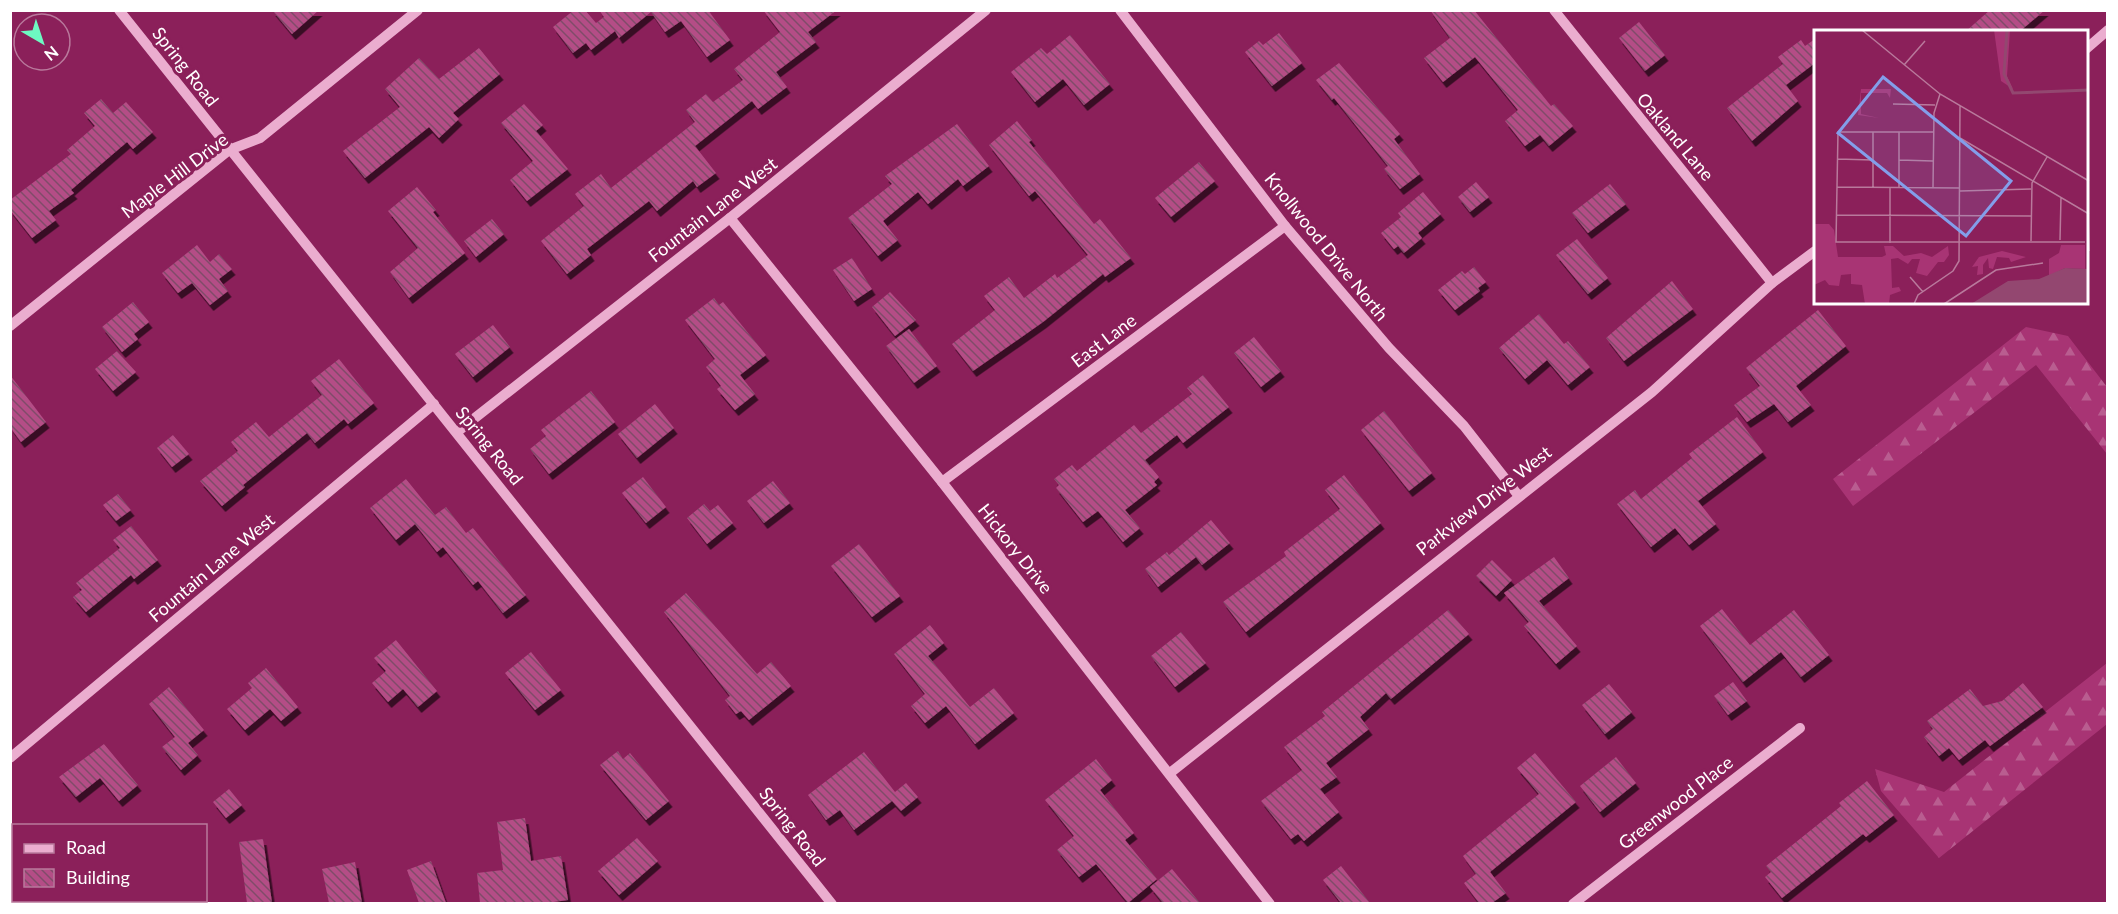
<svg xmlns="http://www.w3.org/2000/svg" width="2118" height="914" font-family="Lato,sans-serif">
  <defs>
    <pattern id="forest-firs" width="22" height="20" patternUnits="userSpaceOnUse" patternTransform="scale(1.5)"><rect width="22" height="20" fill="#a83474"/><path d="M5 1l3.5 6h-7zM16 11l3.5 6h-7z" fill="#b95d90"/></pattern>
    <pattern id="building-back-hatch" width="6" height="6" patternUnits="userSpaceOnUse" patternTransform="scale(1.5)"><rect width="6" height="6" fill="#b44d86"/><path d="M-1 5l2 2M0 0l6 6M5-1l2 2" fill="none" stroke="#804c69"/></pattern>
    <filter id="shadow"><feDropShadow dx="3.5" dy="6" stdDeviation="0" flood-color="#0009"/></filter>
  </defs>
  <rect width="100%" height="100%" fill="#8b205a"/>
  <!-- forest -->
  <g fill="url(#forest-firs)">
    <path d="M2026 327 2068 336 2107 387V454L2036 365 1853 506 1833 479Z"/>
    <path d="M2107 663V724L1939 858 1881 791 1875 769 1944 792Z"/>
  </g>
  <!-- building -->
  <g fill="url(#building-back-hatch)" filter="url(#shadow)">
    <path d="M272 10H319L292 34Z"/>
    <path d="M574 10H585L596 23 604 17 599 10H708L730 40 707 57 681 21 665 32 651 12 619 38 615 31 591 50 586 43 573 53 553 27Z"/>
    <path d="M763 10H837L808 32 816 42 776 72 787 87 758 109 752 101 695 146 716 173 697 187 693 181 657 211 649 201 587 249 591 255 567 274 541 241 584 206 575 194 601 174 611 188 695 122 686 110 706 94 713 102 743 80 734 69 780 32Z"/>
    <path d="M1430 10H1474L1551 106 1554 104 1573 126 1549 146 1540 135 1525 146 1505 121 1518 110 1475 57 1443 82 1424 58 1450 38Z"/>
    <path d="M1990 10H2045L2019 32H1965Z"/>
    <path d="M1639 22 1665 55 1645 71 1619 38Z"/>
    <path d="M1279 33 1302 63 1272 86 1245 52 1259 41 1263 45Z"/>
    <path d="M1070 35 1110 84 1084 105 1063 79 1035 102 1011 72 1041 48 1047 54Z"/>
    <path d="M1815 39V63L1786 85 1798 101 1752 141 1727 108 1783 64 1778 57 1801 40 1805 46Z"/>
    <path d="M479 48 500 74 453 113 459 119 439 138 429 127 365 178 343 151 400 107 385 89 419 58 439 79Z"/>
    <path d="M1339 63 1400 134 1394 139 1420 174 1400 189 1384 169 1388 166 1334 98 1332 100 1316 80Z"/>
    <path d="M101 99 113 113 126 102 153 132 133 149 127 142 71 190 74 193 49 211 56 220 32 238 10 210V200L71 154 67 150 95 126 84 113Z"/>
    <path d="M524 104 543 125 536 131 568 169 527 201 510 180 533 161 501 123Z"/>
    <path d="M1017 121 1032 140 1029 142 1094 224 1100 219 1131 258 1105 277 1103 274 1043 322 973 371 952 344 995 310 984 296 1009 277 1024 298 1055 274 1057 278 1088 255 1035 191 1029 196 989 145Z"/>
    <path d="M957 124 989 166 963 186 958 179 928 204 918 192 883 221 898 240 878 256 848 218 892 184 885 176Z"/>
    <path d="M1199 162 1215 181 1171 217 1155 198Z"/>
    <path d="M1476 182 1489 197 1470 212 1458 197Z"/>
    <path d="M1610 184 1626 204 1588 233 1572 213Z"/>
    <path d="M417 187 436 210 433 212 465 253 409 298 390 272 418 248 388 211Z"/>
    <path d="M1423 192 1441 214 1418 233 1422 238 1404 253 1398 246 1394 249 1381 233 1401 217 1398 213Z"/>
    <path d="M492 219 504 234 476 257 464 241Z"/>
    <path d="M1577 239 1608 278 1588 294 1556 255Z"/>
    <path d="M197 245 210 262 219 254 232 269 219 279 228 291 210 305 192 283 178 293 162 273Z"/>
    <path d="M852 258 872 289 854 301 833 270Z"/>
    <path d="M1474 267 1486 282 1478 288 1480 291 1455 310 1438 290 1462 271 1465 274Z"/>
    <path d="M1672 281 1693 309 1624 361 1606 338Z"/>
    <path d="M890 292 916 320 895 336 872 307Z"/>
    <path d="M714 298 719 305 723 302 766 355 740 375 755 394 735 410 717 389 721 386 706 367 715 359 685 320Z"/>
    <path d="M133 302 149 322 134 334 138 339 122 352 102 327Z"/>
    <path d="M1818 310 1846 346 1796 386 1811 405 1788 422 1774 404 1747 422 1734 405 1760 386 1746 368Z"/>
    <path d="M1539 314 1564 344 1568 341 1590 367 1568 385 1547 360 1525 379 1499 348Z"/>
    <path d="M493 325 510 347 473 377 455 354Z"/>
    <path d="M909 329 937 366 914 383 886 346Z"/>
    <path d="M1254 337 1281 371 1261 387 1234 353Z"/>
    <path d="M117 351 136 372 113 391 95 369Z"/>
    <path d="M339 359 374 403 348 424 344 419 315 443 307 433 243 485 245 487 222 506 200 481 238 451 231 442 256 422 269 437 322 395 311 381Z"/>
    <path d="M10 375 46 422 21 442 10 427Z"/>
    <path d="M1203 375 1229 407 1183 443 1177 435 1145 460 1159 477 1154 482 1157 485 1125 510 1140 528 1123 542 1098 511 1083 522 1056 488 1059 485 1054 479 1072 465 1077 471 1134 425 1141 433 1192 394 1187 388Z"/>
    <path d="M591 391 615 422 549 474 530 449 546 436 541 430Z"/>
    <path d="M655 404 674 428 637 458 618 434Z"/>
    <path d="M1384 411 1432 473 1409 491 1361 430Z"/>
    <path d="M1737 417 1763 452 1698 501 1716 524 1689 545 1675 528 1651 547 1617 504 1635 490 1641 499 1692 458 1689 454Z"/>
    <path d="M173 435 189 454 172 467 157 448Z"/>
    <path d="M1344 475 1381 523 1246 632 1223 602 1286 556 1284 552 1340 509 1325 490Z"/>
    <path d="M643 477 666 507 646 523 622 493Z"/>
    <path d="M406 479 435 515 446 507 466 533 473 528 526 595 503 613 478 581 473 585 443 547 437 552 415 524 396 540 370 508Z"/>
    <path d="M773 481 790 503 764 523 747 501Z"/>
    <path d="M118 494 131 510 116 521 103 505Z"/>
    <path d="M704 504 710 511 718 505 733 523 707 544 687 518Z"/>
    <path d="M1211 520 1230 543 1202 565 1196 557 1158 587 1145 569 1167 552 1169 555Z"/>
    <path d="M131 526 158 560 134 579 131 575 86 612 73 597 82 590 76 583 120 548 113 540Z"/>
    <path d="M859 544 900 596 872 617 831 566Z"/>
    <path d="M1554 557 1569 578 1539 601 1577 646 1556 664 1524 626 1529 622 1504 593Z"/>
    <path d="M1492 560 1512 580 1496 596 1476 576Z"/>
    <path d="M686 593 757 674 771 662 791 686 749 720 741 711 736 714 725 700 730 696 664 612Z"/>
    <path d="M1722 609 1750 645 1794 610 1829 655 1801 677 1781 652 1743 682 1700 626Z"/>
    <path d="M1448 610 1469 634 1391 699 1386 693 1360 717 1369 729 1326 763 1337 777 1320 789 1339 812 1304 841 1298 834 1291 839 1261 801 1302 770 1284 747 1325 716 1322 712Z"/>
    <path d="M930 625 944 643 928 656 970 707 994 688 1014 713 975 744 946 706 925 723 911 706 925 694 894 654Z"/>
    <path d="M1181 632 1206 663 1175 687 1151 656Z"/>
    <path d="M396 640 437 691 418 707 403 689 388 702 372 683 386 671 374 658Z"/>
    <path d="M531 652 561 690 535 710 505 673Z"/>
    <path d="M266 668 298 707 281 721 270 709 245 730 227 709 252 688 248 683Z"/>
    <path d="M1733 682 1747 701 1728 715 1714 696Z"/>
    <path d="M2023 683 2043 707 1990 746 1985 740 1959 760 1949 748 1939 756 1924 737 1933 729 1927 721 1970 689 1983 706 2002 701Z"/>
    <path d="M1609 684 1632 712 1605 734 1582 705Z"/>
    <path d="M169 687 204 730 188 743 198 755 181 770 162 747 175 737 149 704Z"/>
    <path d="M104 744 138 785 119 801 100 778 76 797 59 777Z"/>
    <path d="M618 751 623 759 630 753 669 801 646 820 600 765Z"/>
    <path d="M864 752 895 792 906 783 918 797 901 811 892 801 854 830 840 810 826 820 808 795Z"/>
    <path d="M1535 753 1576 802 1490 872 1506 893 1492 903H1479L1464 883 1476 874 1463 856 1539 794 1517 768Z"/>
    <path d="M1616 757 1636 783 1600 812 1580 786Z"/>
    <path d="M1096 759 1112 780 1100 790 1134 833 1125 840 1157 879 1128 903 1096 864 1079 877 1057 850 1074 836 1045 800Z"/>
    <path d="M1867 781 1894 815 1866 837 1863 834 1782 898 1765 877 1771 872 1766 866 1841 806 1839 803Z"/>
    <path d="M229 789 242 805 226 818 213 802Z"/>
    <path d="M525 818 531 861 561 856 568 900 546 903H480L477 873 503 870 497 822Z"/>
    <path d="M637 838 658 861 619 895 598 871Z"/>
    <path d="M263 839 272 903H247L239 842Z"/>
    <path d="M431 861 446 903H419L407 870Z"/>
    <path d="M355 862 362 903H329L322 869Z"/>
    <path d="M1341 866 1370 903H1341L1323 880Z"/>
    <path d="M1172 869 1200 903H1163L1150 887Z"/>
  </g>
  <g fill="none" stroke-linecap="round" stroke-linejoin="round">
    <!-- minor -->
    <g stroke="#ebadcf" stroke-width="10">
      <path d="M119 10 832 904"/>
      <path d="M1120 10 1285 226 1389 348 1464 426 1518 495"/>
      <path d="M1554 10 1772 283"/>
      <path d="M2086 49 2108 30"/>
      <path d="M730 218 942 482 1270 904"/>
      <path d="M10 326 229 150 260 138 418 10"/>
      <path d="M457 432 730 218 986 10"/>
      <path d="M942 482 1285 226"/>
      <path d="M10 758 434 404"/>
      <path d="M1170 773 1652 392 1772 283 1815 251"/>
      <path d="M1573 904 1800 728"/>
    </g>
  </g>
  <g text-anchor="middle" stroke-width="6" stroke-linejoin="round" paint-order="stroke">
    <!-- street labels -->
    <g font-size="18" fill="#fff" stroke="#8b205a">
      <text transform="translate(185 67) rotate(52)" y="6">Spring Road</text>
      <text transform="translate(1675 137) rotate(50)" y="6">Oakland Lane</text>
      <text transform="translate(175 176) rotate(-37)" y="6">Maple Hill Drive</text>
      <text transform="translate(713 210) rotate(-38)" y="6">Fountain Lane West</text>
      <text transform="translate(1326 247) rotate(51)" y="6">Knollwood Drive North</text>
      <text transform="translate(1104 341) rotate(-37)" y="6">East Lane</text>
      <text transform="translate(489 446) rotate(51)" y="6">Spring Road</text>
      <text transform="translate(1484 501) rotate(-38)" y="6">Parkview Drive West</text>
      <text transform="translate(1015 549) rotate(52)" y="6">Hickory Drive</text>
      <text transform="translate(212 568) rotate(-40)" y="6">Fountain Lane West</text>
      <text transform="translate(1676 803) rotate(-38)" y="6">Greenwood Place</text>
      <text transform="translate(792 827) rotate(52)" y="6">Spring Road</text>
    </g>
  </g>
  <!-- overview -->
  <g transform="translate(1814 30)">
    <rect width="274" height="274" fill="#8b205a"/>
    <path d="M180 0H196L193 46 199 59 187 51ZM47 59H77L76 68 73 63H47V84L65 88 44 85ZM0 194H15L20 200 24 227H68L72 225 70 216H79L90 226 107 223 118 227 134 216 135 225 130 232H124L113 246 102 243 106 229H98L94 234 84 228 77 229 78 258 85 257 87 261 76 265 75 274H51L48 255 37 254V244L27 245 25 256 15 255 11 250 0 255ZM188 221 212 227 197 232 195 228 183 227 179 239 175 238 174 228 169 235V244L163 245 164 236 158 237 165 227Z" fill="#a83474"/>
    <path d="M247 215H271V239L251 238 235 246V229L245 223Z" fill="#a83474"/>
    <path d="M251 238 274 239V274H157L194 251 225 249Z" fill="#934770"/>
    <path fill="none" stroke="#934770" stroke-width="3" d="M193 0 190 44 199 63 275 60"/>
    <path fill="none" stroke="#b9799c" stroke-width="1.5" d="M48 0 126 64 275 151M90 35 111 11M79 74 121 75M59 102V157M85 102V157M119 102H24L22 212H271M146 108 275 184M23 129 59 130M85 130 119 131M23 157 146 158M119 157 120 83 126 64M146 161 217 159M274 183 275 221M22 185 217 186M246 210 247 167M217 211 218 153 233 127M76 213V157M96 247 109 262M100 274 104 265 139 241 145 231 146 76M130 274 182 240 229 233"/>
    <path fill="#839eea" fill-opacity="0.15" stroke="#839eea" stroke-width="3" d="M69 47 197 151 152 206 24 103Z"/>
    <rect width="274" height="274" fill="none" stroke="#fff" stroke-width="3"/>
  </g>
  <!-- border -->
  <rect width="2118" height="914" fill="none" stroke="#ffffff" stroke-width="24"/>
  <!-- legend -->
  <rect x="12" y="824" width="195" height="78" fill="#8b205a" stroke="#b9799c" stroke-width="1.5"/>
  <rect x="24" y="844" width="30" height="9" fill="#ebadcf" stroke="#b9799c" stroke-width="1.5"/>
  <text x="66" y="854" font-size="18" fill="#ffffff">Road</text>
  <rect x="24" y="869" width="30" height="18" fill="url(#building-back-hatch)" stroke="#b9799c" stroke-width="1.5"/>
  <text x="66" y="884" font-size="18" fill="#ffffff">Building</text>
  <!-- north arrow -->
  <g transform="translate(42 42) rotate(141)"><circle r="28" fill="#8b205a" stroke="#b9799c" stroke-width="1.5"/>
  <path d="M0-4.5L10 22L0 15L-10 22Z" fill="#6df9c2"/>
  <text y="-9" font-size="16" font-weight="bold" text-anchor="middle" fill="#ffffff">N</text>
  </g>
</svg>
